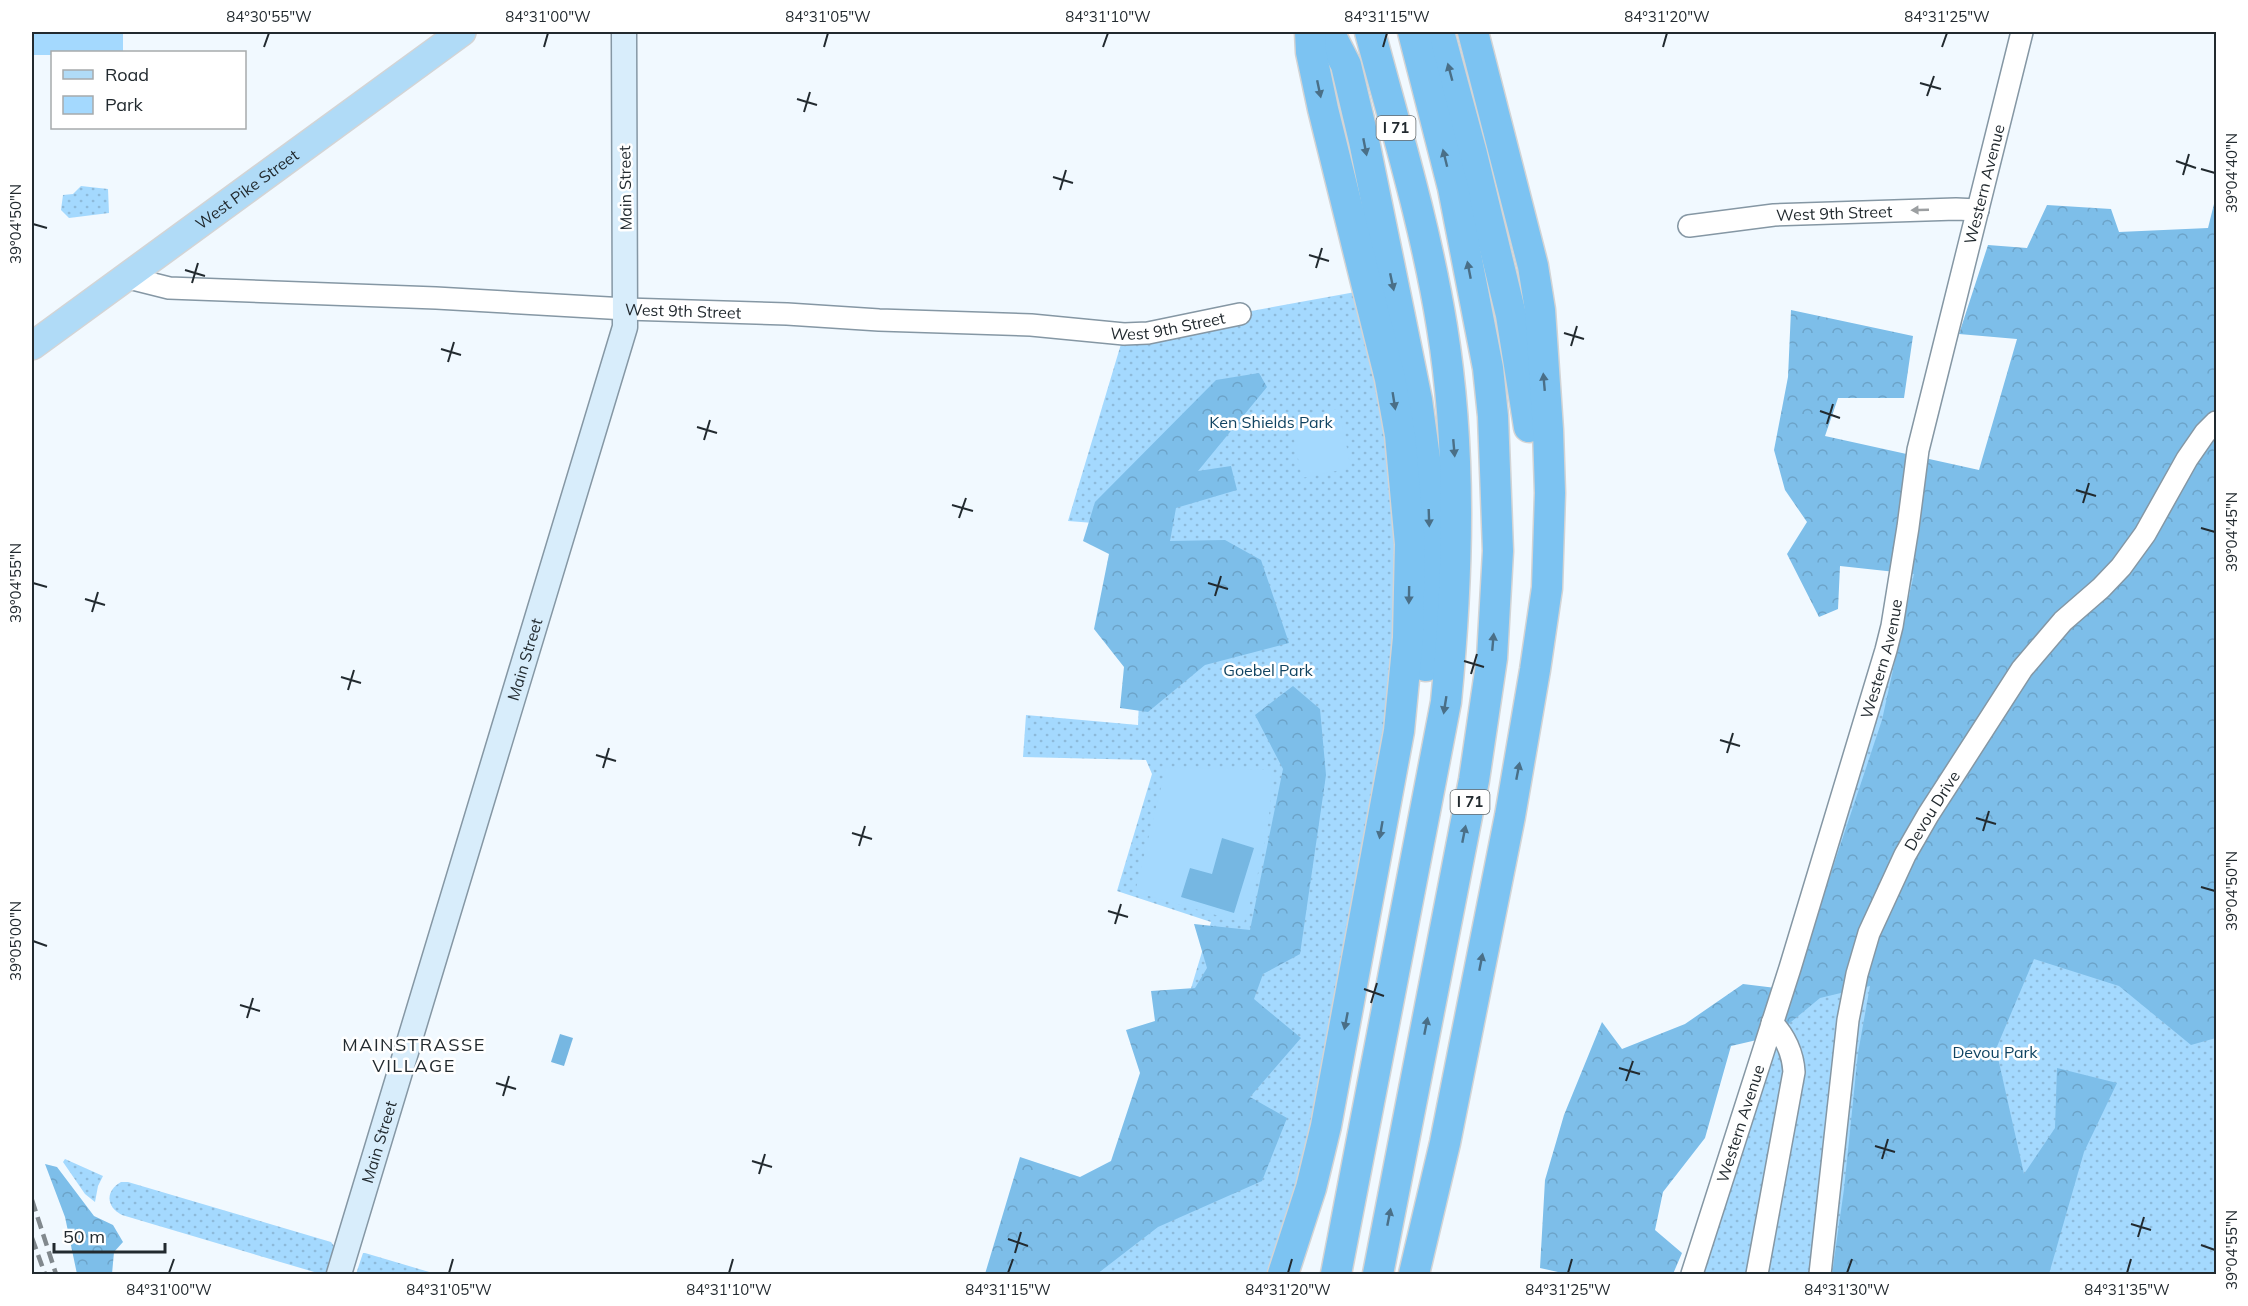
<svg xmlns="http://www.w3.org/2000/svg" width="2248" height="1306" font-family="Mulish,sans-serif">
  <defs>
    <pattern id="green-dots" width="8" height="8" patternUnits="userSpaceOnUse" patternTransform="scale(1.5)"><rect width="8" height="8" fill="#a4d9fe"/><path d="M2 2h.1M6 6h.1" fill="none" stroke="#8dbada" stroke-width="1.8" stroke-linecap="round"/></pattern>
    <pattern id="forest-crowns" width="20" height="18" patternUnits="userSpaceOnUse" patternTransform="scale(1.5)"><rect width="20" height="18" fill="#7dbee9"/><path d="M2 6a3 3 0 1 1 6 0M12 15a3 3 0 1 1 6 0" fill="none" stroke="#6ca3c8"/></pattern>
  </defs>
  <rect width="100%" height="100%" fill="#f1f9ff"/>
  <!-- green -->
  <g fill="url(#green-dots)">
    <path d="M81 186 108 189 109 213 69 218 61 210 63 195 73 194Z"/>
    <path d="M1361 291 1377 358 1401 543 1388 737 1315 1127 1275 1274H999L1137 1168 1211 922 1117 891 1152 774 1146 760 1023 757 1026 715 1138 725 1146 527 1068 521 1124 334Z"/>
    <path d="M2216 306V1274H1692L1790 968 1908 527 2137 487Z"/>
    <path d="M65 1159 103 1176 98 1186 95 1202 85 1194 63 1162Z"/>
    <path d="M121 1182H128L331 1242 334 1246 326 1273 321 1274 122 1215C106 1207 105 1191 121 1182Z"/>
    <path d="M363 1253H365L436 1274H356Z"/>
  </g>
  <!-- forest -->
  <g fill="url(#forest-crowns)">
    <path d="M2216 196V1038L2191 1045 2119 986 2034 959 1996 1049 2024 1174 2055 1128 2057 1068 2117 1083 2084 1152 2049 1274H1832L1844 1189 1858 1053 1870 986 1820 998 1774 1036 1731 1046 1705 1138 1663 1192 1655 1230 1682 1253 1673 1274H1567L1540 1268 1545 1180 1564 1115 1602 1022 1622 1049 1685 1024 1743 984 1792 990 1882 720 1914 574 1840 566 1838 609 1819 617 1787 554 1807 522 1785 490 1774 450 1788 377 1791 310 1913 336 1904 398H1838L1825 436 1979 470 2017 339 1959 334 1988 245 2027 248 2047 205 2111 209 2119 232 2208 228Z"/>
    <path d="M1259 373 1267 387 1198 471 1231 466 1237 490 1176 508 1170 541 1225 540 1261 560 1289 643 1205 665 1148 712 1120 708 1124 667 1094 629 1109 554 1083 541 1095 502 1216 380Z"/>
    <path d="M1293 686 1320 709 1326 775 1300 954 1263 974 1254 999 1301 1038 1250 1097 1287 1118 1262 1181 1158 1227 1097 1274H985L1020 1157 1080 1177 1111 1161 1140 1073 1126 1030 1155 1021 1151 991 1195 988 1207 968 1194 924 1250 930 1283 769 1255 715Z"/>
    <path d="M45 1164 57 1167 94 1216 113 1225 123 1242 114 1252 112 1274H77L65 1217Z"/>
  </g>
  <!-- pitch -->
  <g fill="#a4d9fe">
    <path d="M32 32H123V52H52V55H32Z"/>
    <path d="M1339 409 1351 468 1302 478 1290 419Z"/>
    <path d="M1166 767 1272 770C1272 822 1259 874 1244 923L1135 892Z"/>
  </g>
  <!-- water -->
  <g fill="#76b7e2">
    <path d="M1222 838 1254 848 1234 913 1181 897 1190 868 1212 874Z"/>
    <path d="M560 1034 573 1038 564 1066 551 1062Z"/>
  </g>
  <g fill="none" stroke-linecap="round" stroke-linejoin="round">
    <defs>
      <g id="tertiary">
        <path id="s1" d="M1689 226 1774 215 1956 209 1978 210"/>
        <path id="s2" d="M125 277 169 288 436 298 626 309 787 314 879 320 1031 325 1124 334 1148 333 1240 314"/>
        <path id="s3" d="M1692 1274 1790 968 1886 650 1892 626 1908 527 1918 450 2022 32"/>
        <path d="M1757 1274 1794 1072C1793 1054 1785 1036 1772 1023"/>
        <path id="s4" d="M1820 1274 1848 1020 1857 974 1869 933 1905 855 1928 815 2022 669 2063 621 2101 588 2121 567 2145 534 2187 459 2205 433 2216 422"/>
      </g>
      <g id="secondary">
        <path id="s5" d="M339 1274 625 327 624 32"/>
      </g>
      <g id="primary">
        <path id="s6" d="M32 346 462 32"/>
      </g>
      <g id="motorway">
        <path d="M1329 32 1346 65 1364 141 1417 400 1427 473 1431 556 1430 620 1426 666"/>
        <path d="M1439 32 1472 154 1511 315 1529 427"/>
        <path d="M1283 1274 1311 1188 1326 1126 1399 731 1408 638 1410 544 1400 435 1390 379 1323 109 1311 52 1310 32"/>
        <path d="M1336 1274 1446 702C1458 577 1462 451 1442 327 1426 227 1396 129 1370 32"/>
        <path d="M1378 1274 1474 780 1492 658 1498 551 1493 416 1488 368 1453 188 1413 32"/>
        <path d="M1414 1274 1445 1143 1510 816 1535 670 1547 588 1550 493 1548 430 1540 310 1533 266 1473 32"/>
      </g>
    </defs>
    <!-- tertiary casing -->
    <use href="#tertiary" stroke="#8597a4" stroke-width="24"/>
    <!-- secondary casing -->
    <use href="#secondary" stroke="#8597a4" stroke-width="27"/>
    <!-- primary casing -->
    <use href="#primary" stroke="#d3d4d5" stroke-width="30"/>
    <!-- motorway casing -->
    <use href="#motorway" stroke="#d3d4d5" stroke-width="33"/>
    <!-- tertiary -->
    <use href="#tertiary" stroke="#fff" stroke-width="21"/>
    <!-- secondary -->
    <use href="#secondary" stroke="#d8edfb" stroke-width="24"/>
    <!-- primary -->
    <use href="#primary" stroke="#b0dbf7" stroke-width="27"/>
    <!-- motorway -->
    <use href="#motorway" stroke="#7cc3f2" stroke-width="30"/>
    <!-- rail -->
    <g stroke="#81898e" stroke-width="4.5" stroke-dasharray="12 6" stroke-linecap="butt">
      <path d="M32 1200 56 1274"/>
      <path d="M32 1238 45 1274"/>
    </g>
  </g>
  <!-- one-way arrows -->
  <defs><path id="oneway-solid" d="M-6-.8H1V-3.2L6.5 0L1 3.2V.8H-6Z" transform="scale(1.5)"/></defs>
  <g fill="#4a6f87">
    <use href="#oneway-solid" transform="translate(1450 72) rotate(-105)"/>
    <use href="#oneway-solid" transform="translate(1319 89) rotate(78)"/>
    <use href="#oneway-solid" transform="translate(1365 147) rotate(79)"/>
    <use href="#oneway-solid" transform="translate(1445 158) rotate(-104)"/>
    <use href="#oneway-solid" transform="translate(1469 270) rotate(-101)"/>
    <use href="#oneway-solid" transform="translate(1392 282) rotate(78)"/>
    <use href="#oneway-solid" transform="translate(1544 382) rotate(-95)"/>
    <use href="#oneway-solid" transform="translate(1394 401) rotate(81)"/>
    <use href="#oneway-solid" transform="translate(1454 448) rotate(85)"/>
    <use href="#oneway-solid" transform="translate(1429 518) rotate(88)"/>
    <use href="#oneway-solid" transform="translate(1409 595) rotate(91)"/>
    <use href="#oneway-solid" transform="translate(1493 642) rotate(-85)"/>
    <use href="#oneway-solid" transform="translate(1445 705) rotate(99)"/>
    <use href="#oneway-solid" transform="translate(1518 771) rotate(-79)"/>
    <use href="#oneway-solid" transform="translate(1381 830) rotate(100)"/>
    <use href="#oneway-solid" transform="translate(1464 834) rotate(-79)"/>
    <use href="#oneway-solid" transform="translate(1481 962) rotate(-79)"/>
    <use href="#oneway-solid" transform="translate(1346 1021) rotate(101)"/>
    <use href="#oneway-solid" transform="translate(1426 1026) rotate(-79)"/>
    <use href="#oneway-solid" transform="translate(1389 1217) rotate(-79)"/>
  </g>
  <use fill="#9c9fa1" href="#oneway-solid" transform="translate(1920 210) rotate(178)"/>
  <!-- ticks -->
  <path fill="none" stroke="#222a2f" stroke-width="2" d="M264 47 269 33M544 47 548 33M824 47 828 33M1103 47 1108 33M1383 47 1387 33M1663 47 1667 33M1942 47 1947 33M1920 83 1941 89M1927 96 1934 76M797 99 817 105M804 112 810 92M2176 161 2196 168M2201 169 2215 173M2183 175 2189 154M1053 177 1073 183M1060 190 1066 170M33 224 47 228M1309 255 1329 261M1316 268 1322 248M185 270 205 276M192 283 198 263M1564 333 1584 339M1571 346 1577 326M441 349 461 355M448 362 454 342M1820 411 1840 418M1827 424 1833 404M697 427 717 433M704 440 710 420M2076 490 2096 496M2083 503 2089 483M952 505 973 511M959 518 966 498M2201 528 2215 532M33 583 47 587M1208 583 1228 589M1215 596 1221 576M85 599 105 605M92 612 98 592M1464 661 1484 667M1471 674 1477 654M341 677 361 683M348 690 354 670M1720 740 1740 746M1727 753 1733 733M596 755 616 761M603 768 609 748M1976 818 1996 824M1983 831 1989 811M852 833 872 839M859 846 865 826M2201 887 2215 891M1108 911 1128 917M1115 924 1121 904M33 941 47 946M1364 989 1384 996M1371 1003 1377 983M240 1005 260 1011M247 1018 253 998M1619 1068 1640 1074M1626 1081 1633 1061M496 1083 516 1089M503 1096 509 1076M1875 1146 1895 1152M1882 1159 1888 1139M752 1161 772 1167M759 1174 765 1154M2131 1224 2151 1230M2138 1237 2144 1217M1008 1239 1028 1246M2201 1245 2215 1250M1015 1253 1021 1232M169 1273 174 1259M449 1273 453 1259M729 1273 733 1259M1008 1273 1013 1259M1288 1273 1292 1259M1568 1273 1572 1259M1847 1273 1852 1259M2127 1273 2131 1259"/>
  <g text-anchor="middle" stroke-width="5" stroke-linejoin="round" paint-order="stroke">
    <!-- shield labels -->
    <g fill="#fff" stroke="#646a6d" stroke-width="1.5">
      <rect x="1376.5" y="116" width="39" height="24" rx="4.5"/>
      <rect x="1450.5" y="790" width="39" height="24" rx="4.5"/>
    </g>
    <g font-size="15" font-weight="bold" fill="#222a2f">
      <text x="1396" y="133">I 71</text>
      <text x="1470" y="807">I 71</text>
    </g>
    <!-- street labels -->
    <g font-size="16" fill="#222a2f" stroke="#fff">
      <text dy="6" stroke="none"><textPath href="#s3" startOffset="1130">Western Avenue</textPath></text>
      <text transform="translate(625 188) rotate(-91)" y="6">Main Street</text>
      <text dy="6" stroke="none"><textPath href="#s6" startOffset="266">West Pike Street</textPath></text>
      <text dy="6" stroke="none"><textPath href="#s1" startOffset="146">West 9th Street</textPath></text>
      <text dy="6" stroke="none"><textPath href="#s2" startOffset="560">West 9th Street</textPath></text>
      <text dy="6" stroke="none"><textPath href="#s2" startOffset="1046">West 9th Street</textPath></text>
      <text dy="6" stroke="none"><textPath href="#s5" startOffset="642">Main Street</textPath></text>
      <text dy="6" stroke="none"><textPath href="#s3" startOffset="644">Western Avenue</textPath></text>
      <text dy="6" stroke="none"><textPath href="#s4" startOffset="483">Devou Drive</textPath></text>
      <text dy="6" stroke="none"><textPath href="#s3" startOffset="158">Western Avenue</textPath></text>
      <text dy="6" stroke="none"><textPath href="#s5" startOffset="138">Main Street</textPath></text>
    </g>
    <!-- park labels -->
    <g font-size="16" fill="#114462" stroke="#fff">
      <text x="1271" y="428">Ken Shields Park</text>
      <text x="1268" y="676">Goebel Park</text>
      <text x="1995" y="1058">Devou Park</text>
    </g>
    <!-- neighbourhood labels -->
    <g font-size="18" letter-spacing="1.5" fill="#222a2f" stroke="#fff">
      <text x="414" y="1051">MAINSTRASSE<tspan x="414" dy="21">VILLAGE</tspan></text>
    </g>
  </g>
  <!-- border -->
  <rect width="2248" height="1306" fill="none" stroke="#ffffff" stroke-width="66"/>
  <!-- legend -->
  <rect x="51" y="51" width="195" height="78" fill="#ffffff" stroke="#a7aaac" stroke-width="1.5"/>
  <rect x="63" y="70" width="30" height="9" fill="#b0dbf7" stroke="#a7aaac" stroke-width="1.5"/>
  <text x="105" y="81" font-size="18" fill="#222a2f">Road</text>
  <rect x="63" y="96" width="30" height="18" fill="#a4d9fe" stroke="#a7aaac" stroke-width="1.5"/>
  <text x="105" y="111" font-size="18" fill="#222a2f">Park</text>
  <!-- scale -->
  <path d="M54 1243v9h111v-9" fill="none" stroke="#222a2f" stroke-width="3"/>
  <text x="63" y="1243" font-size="18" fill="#222a2f" stroke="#ffffff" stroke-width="4.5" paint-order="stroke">50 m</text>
  <rect x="33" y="33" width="2182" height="1240" fill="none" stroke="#222a2f" stroke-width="2"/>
  <g font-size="15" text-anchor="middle" fill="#222a2f">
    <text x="269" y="22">84°30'55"W</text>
    <text x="548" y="22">84°31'00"W</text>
    <text x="828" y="22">84°31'05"W</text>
    <text x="1108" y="22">84°31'10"W</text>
    <text x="1387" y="22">84°31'15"W</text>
    <text x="1667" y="22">84°31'20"W</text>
    <text x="1947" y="22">84°31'25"W</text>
    <text transform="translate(2232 173) rotate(-90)" y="5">39°04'40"N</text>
    <text transform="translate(16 224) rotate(-90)" y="5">39°04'50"N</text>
    <text transform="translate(2232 532) rotate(-90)" y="5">39°04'45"N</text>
    <text transform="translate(16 583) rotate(-90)" y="5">39°04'55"N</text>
    <text transform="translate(2232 891) rotate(-90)" y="5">39°04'50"N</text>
    <text transform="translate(16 941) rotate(-90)" y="5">39°05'00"N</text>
    <text transform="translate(2232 1250) rotate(-90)" y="5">39°04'55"N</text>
    <text x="169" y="1295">84°31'00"W</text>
    <text x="449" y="1295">84°31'05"W</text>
    <text x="729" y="1295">84°31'10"W</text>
    <text x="1008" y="1295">84°31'15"W</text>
    <text x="1288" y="1295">84°31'20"W</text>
    <text x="1568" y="1295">84°31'25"W</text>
    <text x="1847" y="1295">84°31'30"W</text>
    <text x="2127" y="1295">84°31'35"W</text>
  </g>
</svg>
